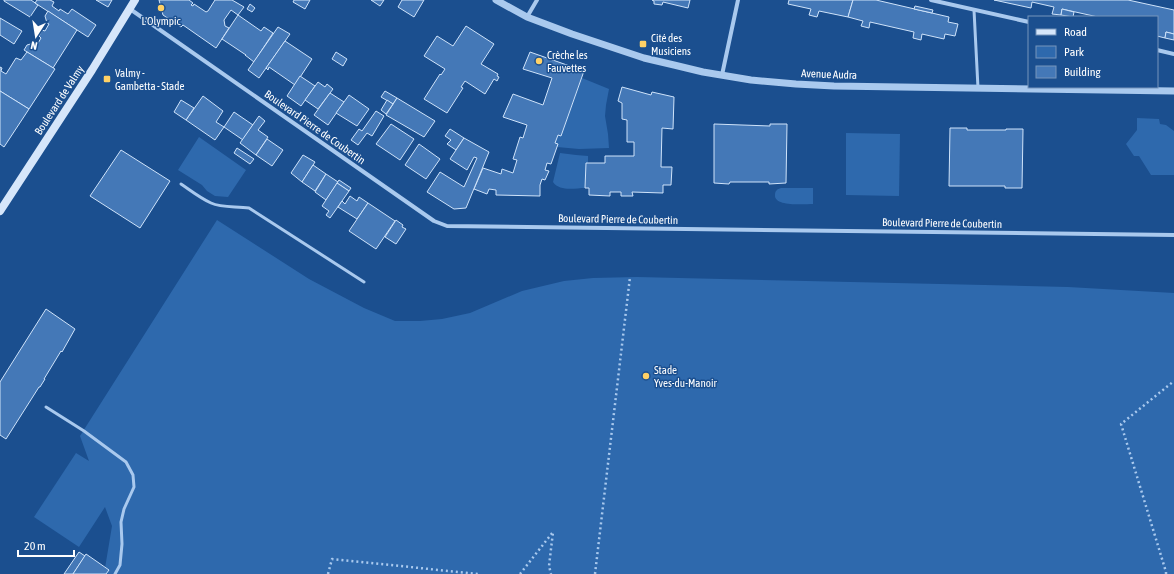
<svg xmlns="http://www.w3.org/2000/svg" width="1174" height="574" font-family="'Asap Condensed',sans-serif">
  <rect width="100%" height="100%" fill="#1b4f8f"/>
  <!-- green -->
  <g fill="#2e69ad">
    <path d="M582 78 609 89 606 105 605 116 608 134 609 148 579 149 557 147 555 143 558 135 561 136Z"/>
    <path d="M1137 118 1159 119 1160 124 1166 125 1174 131V175H1151L1139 156H1134L1126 144 1137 130Z"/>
    <path d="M846 133 900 134 899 196 846 195Z"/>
    <path d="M199 137 246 170 228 197 215 196 207 191 202 185 178 170Z"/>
    <path d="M560 153 576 155 588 156V163H586L585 188C575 188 560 192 553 182Z"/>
    <path d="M781 188H813V204C804 204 774 207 775 195 775 191 777 189 781 188Z"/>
    <path d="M217 220 309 279 364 308 395 321H420L442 319 470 313 522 291 564 281 593 278 637 277 1068 287 1174 293V574H104L112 526 105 507 79 547 34 517 76 453 89 461 80 436Z"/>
  </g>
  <!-- building -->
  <g fill="#4478b7" stroke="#cfe3fa">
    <path d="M4 0H31L38 5 30 17 4 1Z"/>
    <path d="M37 0H50L54 2 52 6 59 11 60 9 68 14 72 9 96 25 88 37 35 3Z"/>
    <path d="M96 0H112L108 7Z"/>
    <path d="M159 0H189L193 3 191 5 193 6 194 4 206 12 208 11 215 0H232L244 7 238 15 231 10 224 20 225 26 229 28 216 48 183 25 181 27 163 15Z"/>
    <path d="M294 0H310L305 9 293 2Z"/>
    <path d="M371 0H384L380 6Z"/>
    <path d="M402 0H424L414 17 398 7Z"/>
    <path d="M652 0H690L688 8 663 2 662 5 654 4V1Z"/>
    <path d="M789 0H853L848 17 819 11 817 17 809 15 811 9 788 4Z"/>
    <path d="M853 0H876L949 17 948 22 958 24 955 36 945 34 944 39 922 34 921 40 913 38 914 32 870 22 869 28 861 26 863 21 848 17Z"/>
    <path d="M994 0H1128L1174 10V34L1166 32 1165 38 1157 36V17H1098L1062 9 1061 15 1052 14 1054 7 1032 2 1031 8Z"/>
    <path d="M250 4 255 8 252 12 247 9Z"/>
    <path d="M915 6 933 10 932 13 914 9Z"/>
    <path d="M1062 9 1074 12 1073 17 1061 15Z"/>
    <path d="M48 11 77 30 53 68 24 50 27 45 34 43 37 45 41 38 39 36 42 30 45 31 49 24 47 23 45 16Z"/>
    <path d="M238 15 261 31 264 27 273 33 254 62 245 55H246L222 39Z"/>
    <path d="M0 18 22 31 14 44 0 35Z"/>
    <path d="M466 26 494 44 481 64 498 74 497 76 499 77 497 81 494 79 485 94 465 81 461 87 463 88 447 113 424 99 440 74 441 75 445 69 424 56 437 36 453 46Z"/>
    <path d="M278 27 290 34 259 78 248 70Z"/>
    <path d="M1166 32 1174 34V40L1165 38Z"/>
    <path d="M285 41 312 59 295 85 269 67 268 70 266 68Z"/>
    <path d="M27 52 55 69 29 109 0 91V67L2 68 1 71 6 74 16 58 21 60Z"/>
    <path d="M336 52 347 59 343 66 332 59Z"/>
    <path d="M530 52 584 71 561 136 558 135 555 143 558 144 551 164 547 163 545 170 549 171 545 180 542 179 540 185V196L496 195V190L489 189 487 194 474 189 483 168 501 174 502 169 513 173 517 160 513 159 520 137 523 138 527 125 503 117 513 94 543 105 552 78 523 69Z"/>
    <path d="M300 76 315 86 301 106 287 96Z"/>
    <path d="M318 82 325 87 327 84 333 89 318 109 305 100Z"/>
    <path d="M622 87 651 95 652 92 674 97 673 129 662 128 661 167H672L671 185H663V193L632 192 633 196H621V192H610V196L589 195V188H585L586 163H605V156H634V142H627V120L622 119V103L618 101Z"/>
    <path d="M0 91 29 109 4 147 0 144Z"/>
    <path d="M385 91 397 98 393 104 381 97Z"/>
    <path d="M330 93 344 102 328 125 314 115Z"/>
    <path d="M349 95 369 109 357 126 336 113Z"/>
    <path d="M203 96 223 111 216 122 224 127 215 140 186 120Z"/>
    <path d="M397 98 435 121 424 137 386 115Z"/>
    <path d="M181 100 194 108 186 120 174 112Z"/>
    <path d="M387 100 393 104 386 114 381 110Z"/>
    <path d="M376 111 384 116 372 136 367 133 358 145 351 140 359 129 362 131Z"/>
    <path d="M234 112 253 125 243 140 224 127Z"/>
    <path d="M259 116 265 121 258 130 268 137 256 155 240 143Z"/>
    <path d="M391 124 414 139 400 160 376 144Z"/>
    <path d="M714 124 770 126V124H787L786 183 769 184V182H730L729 184 714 183Z"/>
    <path d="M950 128H967V130H1006V129H1023L1022 188H1005V186H949Z"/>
    <path d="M450 129 464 138 456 150 447 144 451 140 445 136Z"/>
    <path d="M464 138 489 152 466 208 454 209 427 192 440 172 464 187 477 158 474 157 467 170 450 159Z"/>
    <path d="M267 139 283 150 272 166 256 155Z"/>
    <path d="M419 144 440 159 426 179 405 165Z"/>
    <path d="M237 148 254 159 250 164 234 153Z"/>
    <path d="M121 150 170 181 140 228 90 196Z"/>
    <path d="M303 155 315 162 302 182 291 173Z"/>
    <path d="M313 165 326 174 315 191 302 182Z"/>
    <path d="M326 174 338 182 326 200 315 192Z"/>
    <path d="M339 180 351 188 349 191 337 183Z"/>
    <path d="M337 183 349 191 330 218 326 215 329 211 322 206Z"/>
    <path d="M350 196 357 201 359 197 368 203 357 219 338 207 342 201 345 204Z"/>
    <path d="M368 203 395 221 376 249 349 231Z"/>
    <path d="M396 220 403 225 402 227 406 229 396 244 385 237Z"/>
    <path d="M46 309 75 329 62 352 61 351 44 379H45L40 387H39L6 439 0 435V382Z"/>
    <path d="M79 552 85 556 73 574H64Z"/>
    <path d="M86 554 109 570 106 574H73Z"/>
  </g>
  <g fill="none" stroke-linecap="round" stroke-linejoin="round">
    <!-- path -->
    <g stroke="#a9c9ee" stroke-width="2.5" stroke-dasharray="2 3" stroke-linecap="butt">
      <path d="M328 574 332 559 478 574"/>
      <path d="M520 574 553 532 549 566 551 574"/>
      <path d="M595 574 630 277"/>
      <path d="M1166 574V572L1121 424 1174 381"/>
    </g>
    <!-- service -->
    <g stroke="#a9c9ee" stroke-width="3">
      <path d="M974 10 978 88"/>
      <path d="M181 184C190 190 200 198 211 203 222 208 236 206 249 208L364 282"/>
      <path d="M46 407 84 431 126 462 133 475 134 487 124 509 121 522 122 544 120 565 115 574"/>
    </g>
    <!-- minor -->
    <g stroke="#a9c9ee" stroke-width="4">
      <path d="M931 0 1029 22"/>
      <path d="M130 9 434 221 447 226 1174 235"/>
      <path d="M527 17 537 0"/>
      <path d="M1157 50 1174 54"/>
      <path d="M722 75 738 0"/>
    </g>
    <!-- tertiary -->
    <path stroke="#a9c9ee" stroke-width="7" d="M496 0 527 17 572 34 644 58 674 65 703 72 751 80 796 84 834 86 1174 91"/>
    <!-- secondary -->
    <path stroke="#d6e6fa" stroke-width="8" d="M0 211 92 70 135 0"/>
  </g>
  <!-- markers -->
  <g fill="#ffd166" stroke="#1b4f8f" stroke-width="1.5">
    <circle cx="161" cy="8" r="4"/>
    <rect x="639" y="40" width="8" height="8" rx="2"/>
    <circle cx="539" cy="61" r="4"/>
    <rect x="103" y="75" width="8" height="8" rx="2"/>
    <circle cx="646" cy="376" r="4"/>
  </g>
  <g text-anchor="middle" stroke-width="3" stroke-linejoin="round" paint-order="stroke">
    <!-- poi labels -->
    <g font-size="11" fill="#fff" stroke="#1b4f8f" text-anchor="start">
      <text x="161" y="25" text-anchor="middle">L'Olympic</text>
      <text x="651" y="42">Cité des<tspan x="651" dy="13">Musiciens</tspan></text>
      <text x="547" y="59">Crèche les<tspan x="547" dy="13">Fauvettes</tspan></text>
      <text x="115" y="77">Valmy -<tspan x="115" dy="13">Gambetta - Stade</tspan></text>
      <text x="654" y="374">Stade<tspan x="654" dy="13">Yves-du-Manoir</tspan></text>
    </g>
    <!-- street labels -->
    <g font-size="11" fill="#fff" stroke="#1b4f8f">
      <text transform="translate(829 74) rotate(2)" y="4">Avenue Audra</text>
      <text transform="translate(59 100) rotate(-57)" y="4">Boulevard de Valmy</text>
      <text transform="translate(315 127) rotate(35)" y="4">Boulevard Pierre de Coubertin</text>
      <text transform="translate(618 219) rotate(1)" y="4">Boulevard Pierre de Coubertin</text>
      <text transform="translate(942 223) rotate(1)" y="4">Boulevard Pierre de Coubertin</text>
    </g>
  </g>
  <!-- legend -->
  <rect x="1028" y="16" width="130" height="72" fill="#1b4f8f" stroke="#7695bc"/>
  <rect x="1036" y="29" width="20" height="6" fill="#d6e6fa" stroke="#7695bc"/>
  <text x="1064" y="36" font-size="12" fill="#ffffff">Road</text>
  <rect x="1036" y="46" width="20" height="12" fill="#2e69ad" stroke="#7695bc"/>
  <text x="1064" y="56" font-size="12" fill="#ffffff">Park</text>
  <rect x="1036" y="66" width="20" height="12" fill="#4478b7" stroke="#7695bc"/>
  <text x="1064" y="76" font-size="12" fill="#ffffff">Building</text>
  <!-- north arrow -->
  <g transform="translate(36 36) rotate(192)" stroke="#1b4f8f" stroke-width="3" paint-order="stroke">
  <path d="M0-3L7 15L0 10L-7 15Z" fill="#ffffff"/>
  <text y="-6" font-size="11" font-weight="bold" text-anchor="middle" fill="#ffffff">N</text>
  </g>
  <!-- scale -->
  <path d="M18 550v6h56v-6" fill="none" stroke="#ffffff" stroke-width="2"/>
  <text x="24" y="550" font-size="12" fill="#ffffff" stroke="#1b4f8f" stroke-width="3" paint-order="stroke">20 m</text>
</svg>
